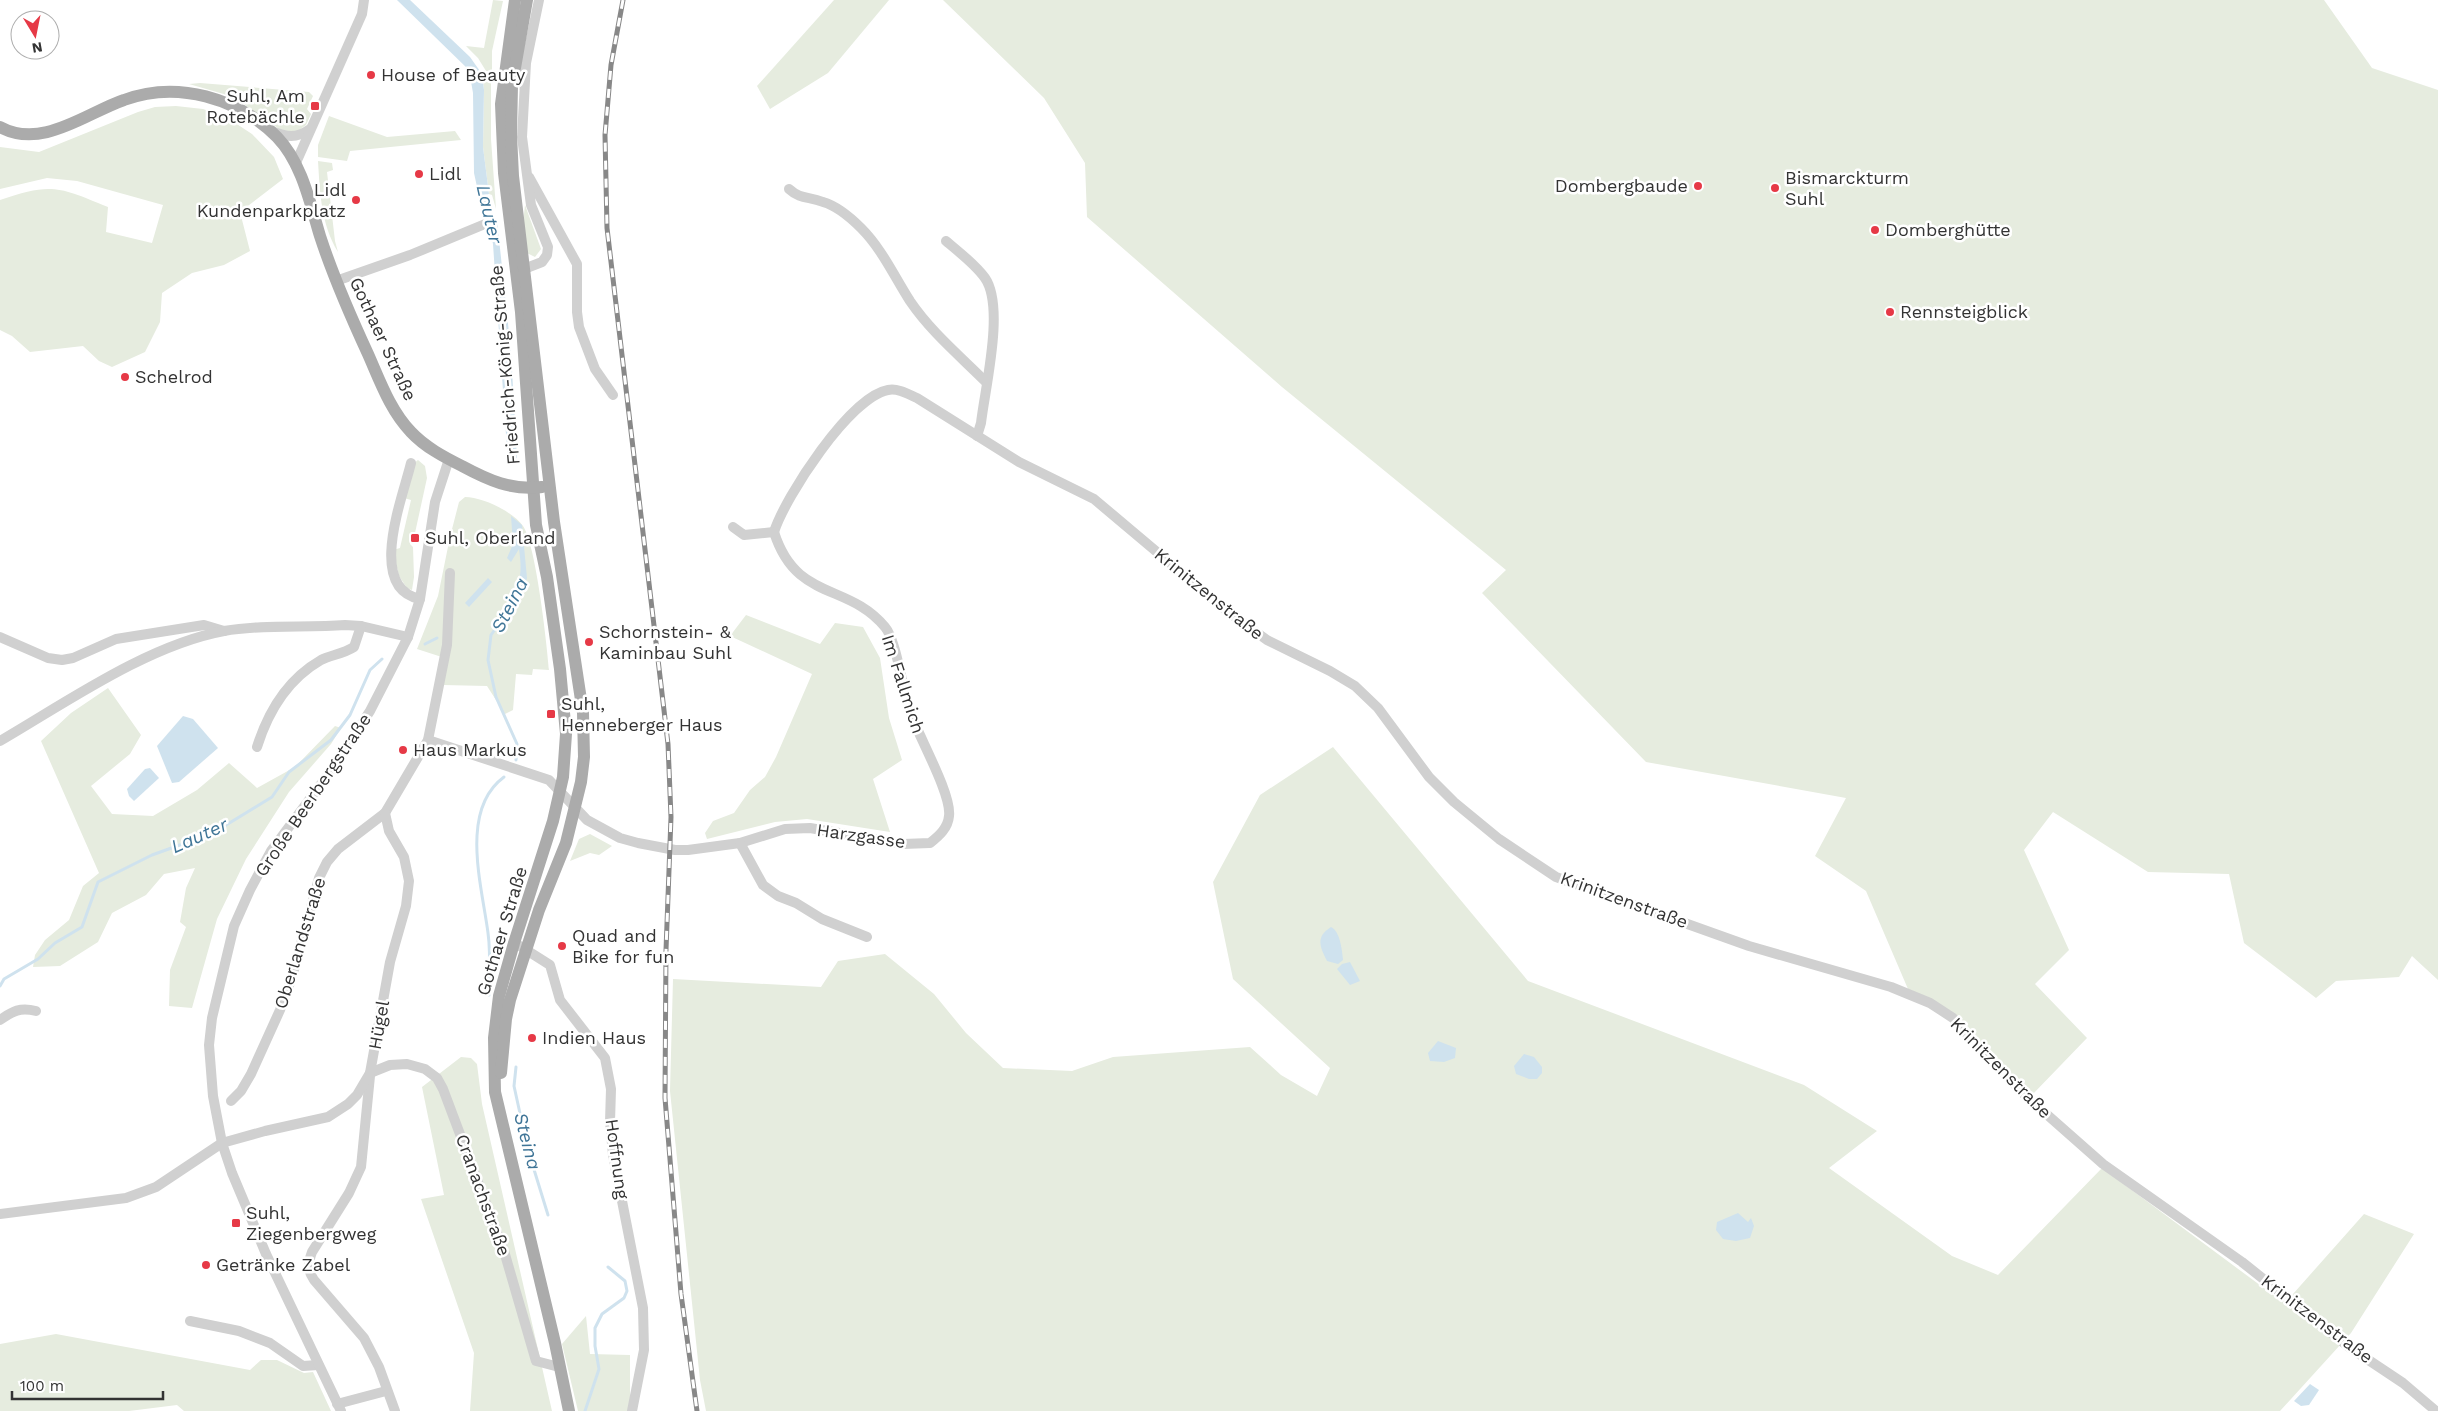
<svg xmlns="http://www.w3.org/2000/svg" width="2438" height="1411" font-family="'Work Sans',sans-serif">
  <rect width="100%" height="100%" fill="#fff"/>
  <!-- green -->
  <g fill="#e6ecdf">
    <path d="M493 0 503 1 492 51V72L486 71 478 58 466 46 484 48Z"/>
    <path d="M834 0H889L828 73 770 109 757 86Z"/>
    <path d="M943 0H2324L2372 68 2438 90V980L2412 956 2399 977 2336 981 2316 998 2244 943 2229 874 2148 872 2053 812 2024 850 2069 950 2035 984 2087 1038 2032 1095 1990 1054 1965 1023 1953 1013 1908 989 1866 891 1815 856 1846 798 1646 762 1482 593 1506 570 1282 387 1087 217 1085 163 1044 98Z"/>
    <path d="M482 74 491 82V139L496 209 492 195 489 194 483 147 484 90Z"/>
    <path d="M200 83 309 92 313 96 307 109 311 114 306 125 295 133 279 129 234 97 189 84Z"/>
    <path d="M176 106 203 109 226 117 252 134 274 157 283 179 240 212 250 251 224 265 192 273 162 293 160 322 145 352 112 367 99 361 83 346 30 352 12 336 0 330V200C51 182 60 187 108 207L106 232 152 243 163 205 77 181 47 178 0 189V147L39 152 138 112 155 107Z"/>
    <path d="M329 116 387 137 455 131 461 140 350 151 347 161 318 157V145Z"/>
    <path d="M318 161 332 163 333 170 327 172 335 241 338 252C321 224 320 193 318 161Z"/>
    <path d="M525 205 541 249 535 257 527 253 523 223Z"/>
    <path d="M418 460 425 466 427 478 415 533 411 532 410 544 413 547 414 577 412 590 407 588 399 576 393 550 400 548 411 500 404 498 413 464Z"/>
    <path d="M465 497C483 497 513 512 523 526 536 545 547 644 549 670L533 669 532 675 516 674 513 710 505 714 487 686 443 685 448 659 417 649 438 596 450 537 459 502Z"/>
    <path d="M746 615 820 644 835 623 863 627 880 658 889 718 902 760 873 779 890 832 807 819 775 822 707 839 705 833 713 821 734 813 750 790 765 777 776 757 812 674 730 636Z"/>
    <path d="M108 688 141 735 130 754 91 786 112 814 153 816 197 790 229 763 257 788 295 767 335 726 341 728 331 744 289 792 246 859 217 919 192 1008 169 1006 170 970 186 927 180 922 186 888 195 868 164 874 146 895 112 913 98 942 60 966 33 967 35 955 45 940 69 920 83 886 99 873 41 741 71 713Z"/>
    <path d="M1333 747 1528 981 1804 1085 1877 1131 1829 1168 1952 1256 1998 1275 2102 1168 2276 1297 2293 1294 2364 1214 2414 1234 2351 1333 2280 1411H706L700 1380 670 1091 673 979 821 987 838 961 885 954 934 994 966 1033 1003 1068 1072 1071 1113 1057 1250 1047 1281 1075 1317 1096 1330 1068 1233 979 1213 882 1260 795Z"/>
    <path d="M590 834 612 846 599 855 590 853 570 861 579 839Z"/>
    <path d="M461 1057 471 1058 477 1064 482 1104 552 1411H470L474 1353 421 1199 444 1195 422 1087Z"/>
    <path d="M586 1316 590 1354 630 1355V1411H578L562 1344Z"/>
    <path d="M56 1334 250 1370 261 1360H277L304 1373 313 1372 331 1411H184L177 1405 129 1411H0V1344Z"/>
  </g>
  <!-- water -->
  <g fill="#cfe2ee">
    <path d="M397 0H410L470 57 482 74 484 90 483 147 489 194 479 196 474 173 473 93 469 70Z"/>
    <path d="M497 220 511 352 517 458 508 464 493 244 489 225Z"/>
    <path d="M511 516 522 525 527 578 523 591 509 613 505 608C520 584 523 577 519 549L511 562 507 558 513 544Z"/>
    <path d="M488 578 492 582 469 607 465 603Z"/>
    <path d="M183 716 193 719 218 748 179 782 172 783 157 746Z"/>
    <path d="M150 768 159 778 134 801 129 796 127 789 145 769Z"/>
    <path d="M1331 927C1340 931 1342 950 1343 960L1338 964 1327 961C1320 947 1315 937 1331 927Z"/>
    <path d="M1350 962 1360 981 1350 985 1337 969 1342 964Z"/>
    <path d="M1438 1041 1456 1048 1455 1058 1444 1062 1430 1061 1428 1053Z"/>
    <path d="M1524 1054 1534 1057 1542 1067V1073L1537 1079H1529L1516 1074 1514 1066Z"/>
    <path d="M1738 1213 1748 1222 1751 1218 1754 1226 1750 1238 1736 1241 1723 1239 1716 1230 1717 1222Z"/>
    <path d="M2310 1384 2319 1390 2309 1405 2301 1406 2294 1401Z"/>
  </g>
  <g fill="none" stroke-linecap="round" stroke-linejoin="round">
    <!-- stream -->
    <g stroke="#cfe2ee" stroke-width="3">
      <path d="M483 191 485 203 496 225"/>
      <path d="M510 608 491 635 488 660 496 697 517 744 516 760"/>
      <path d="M425 644 437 638"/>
      <path d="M0 986 4 979 38 959 55 943 82 927 98 882 152 855 213 833 272 797 289 772 331 740 350 715 370 670 382 659"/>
      <path d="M489 995C489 974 491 954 488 933 482 886 459 810 504 777"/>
      <path d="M516 1067 514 1086 528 1150 548 1215"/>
      <path d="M585 1411 599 1369 595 1346V1328L602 1314 624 1298 627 1291 625 1281 608 1267"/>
    </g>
    <!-- minor -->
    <g stroke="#d0d0d0" stroke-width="10">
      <path d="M271 131C287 137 296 139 310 129"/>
      <path d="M295 165 362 14 364 0"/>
      <path d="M529 177 577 264V312L579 327 595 369 613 395"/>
      <path d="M789 189C801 200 809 196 823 202 837 206 851 218 861 228 882 249 894 276 910 301 931 332 960 356 986 382"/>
      <path d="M946 241C960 253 975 264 985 278 1005 307 985 388 981 423L977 436"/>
      <path d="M524 269 542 262 547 255 548 247 531 205 522 137 526 63 539 0"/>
      <path d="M336 281 410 255 485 224"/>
      <path d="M411 463C403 497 366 588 420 599"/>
      <path d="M733 527 744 535 774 532"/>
      <path d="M774 532C785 497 850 397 888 390 898 388 908 394 917 398L1019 462 1094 499 1227 611 1267 640 1330 671 1355 686 1378 708 1429 777 1454 802 1499 839 1556 877 1749 946 1891 987 1930 1003 1953 1018 1980 1049 2026 1096 2103 1164 2242 1262 2349 1347 2403 1383 2436 1411"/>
      <path d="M0 637 48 658 62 660 73 658 116 639 204 625 224 631"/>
      <path d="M428 740 549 780 587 820 620 838 638 843 675 850H688L740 843 785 829 810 828 903 844 930 843C939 836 948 828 949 816 952 795 919 737 911 714 903 694 897 641 885 627 848 582 796 602 774 532"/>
      <path d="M0 741C67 702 148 645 224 631 263 624 305 628 345 625L361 626 408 637"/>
      <path d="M257 747C268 712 288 679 321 660 331 655 343 654 354 647L361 626"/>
      <path d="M740 843 763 885 778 896 796 903 822 919 867 937"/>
      <path d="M520 946 550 965 560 1000 605 1058 611 1089 610 1122 613 1155 643 1308 644 1350 632 1411"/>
      <path d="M0 1020C13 1011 20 1007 36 1011"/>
      <path d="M370 1073 390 1065 407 1064 425 1069 437 1078 443 1089 504 1251 536 1361 559 1367"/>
      <path d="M370 1076 361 1167 349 1193 312 1252C308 1263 307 1270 314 1280L364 1338 379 1367 395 1411"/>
      <path d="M231 1101 241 1091 251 1074 280 1010 292 977 319 878 327 862 338 849 385 813 428 740 447 645 450 573"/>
      <path d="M0 1214 126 1198 156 1187 222 1143 265 1131 328 1117 348 1104 357 1095 370 1073 390 962 406 906 409 881 404 857 389 831 385 813"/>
      <path d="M190 1321 239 1331 270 1343 303 1366 318 1365"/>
      <path d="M337 1404 386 1391"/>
      <path d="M341 1411 266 1254 232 1173 222 1143 213 1096 209 1045 212 1018 234 926 250 890 271 851 330 772 370 711 408 637 420 599 435 502 449 459"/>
    </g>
    <!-- major -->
    <g stroke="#ababab" stroke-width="12">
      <path d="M515 0 501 104 504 173 521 312 536 525 547 577 560 669 566 734 563 777 553 821 514 943 499 996 494 1038 495 1092 555 1343 569 1411"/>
      <path d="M0 127C42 150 86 113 124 100 177 80 238 98 277 137 302 163 310 203 320 236 333 276 350 315 368 354 380 381 390 410 411 432 425 447 444 457 462 466 488 480 512 491 542 487"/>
      <path d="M501 1073 506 1019 510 1000 539 910 566 843 581 782 584 757 583 713 554 522 513 176 511 135 512 85 527 0"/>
    </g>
    <defs>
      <path id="rail" d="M623 0 611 65 605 135 607 228 668 744 671 817 666 950 665 1098 681 1294 697 1411"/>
    </defs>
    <!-- rail casing -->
    <use href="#rail" stroke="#888" stroke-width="5"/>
    <!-- rail -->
    <use href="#rail" stroke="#fff" stroke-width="3" stroke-dasharray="9" stroke-linecap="butt"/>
  </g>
  <!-- markers -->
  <g fill="#e63946" stroke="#fff" stroke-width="2">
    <circle cx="371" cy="75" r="5"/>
    <rect x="310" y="101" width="10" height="10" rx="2.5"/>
    <circle cx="419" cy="174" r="5"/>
    <circle cx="1698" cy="186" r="5"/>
    <circle cx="1775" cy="188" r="5"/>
    <circle cx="356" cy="200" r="5"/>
    <circle cx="1875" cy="230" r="5"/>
    <circle cx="1890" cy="312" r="5"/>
    <circle cx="125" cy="377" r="5"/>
    <rect x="410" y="533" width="10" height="10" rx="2.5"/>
    <circle cx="589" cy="642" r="5"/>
    <rect x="546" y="709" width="10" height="10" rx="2.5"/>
    <circle cx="403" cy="750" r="5"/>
    <circle cx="562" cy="946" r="5"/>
    <circle cx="532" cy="1038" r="5"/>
    <rect x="231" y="1218" width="10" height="10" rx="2.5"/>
    <circle cx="206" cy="1265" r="5"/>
  </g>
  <g text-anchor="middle" stroke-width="5" stroke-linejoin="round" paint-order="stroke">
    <!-- poi labels -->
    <g font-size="18" fill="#333" stroke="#fff" text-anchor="start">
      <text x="381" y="81">House of Beauty</text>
      <text x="305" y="102" text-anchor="end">Suhl, Am<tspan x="305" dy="21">Rotebächle</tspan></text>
      <text x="429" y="180">Lidl</text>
      <text x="1785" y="184">Bismarckturm<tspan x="1785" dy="21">Suhl</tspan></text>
      <text x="1688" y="192" text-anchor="end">Dombergbaude</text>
      <text x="346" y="196" text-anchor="end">Lidl<tspan x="346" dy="21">Kundenparkplatz</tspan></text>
      <text x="1885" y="236">Domberghütte</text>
      <text x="1900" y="318">Rennsteigblick</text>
      <text x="135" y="383">Schelrod</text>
      <text x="425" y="544">Suhl, Oberland</text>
      <text x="599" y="638">Schornstein- &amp;<tspan x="599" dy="21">Kaminbau Suhl</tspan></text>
      <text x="561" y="710">Suhl,<tspan x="561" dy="21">Henneberger Haus</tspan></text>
      <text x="413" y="756">Haus Markus</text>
      <text x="572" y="942">Quad and<tspan x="572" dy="21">Bike for fun</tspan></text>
      <text x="542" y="1044">Indien Haus</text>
      <text x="246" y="1219">Suhl,<tspan x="246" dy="21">Ziegenbergweg</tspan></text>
      <text x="216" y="1271">Getränke Zabel</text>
    </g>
    <!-- street labels -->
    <g font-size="18" fill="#333" stroke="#fff">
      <text transform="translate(383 339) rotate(65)" y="6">Gothaer Straße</text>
      <text transform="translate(505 365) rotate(-95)" y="6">Friedrich-König-Straße</text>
      <text transform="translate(1209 594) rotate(39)" y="6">Krinitzenstraße</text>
      <text transform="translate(903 684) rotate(72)" y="6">Im Fallmich</text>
      <text transform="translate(313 795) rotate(-56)" y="6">Große Beerbergstraße</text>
      <text transform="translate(861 836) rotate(8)" y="6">Harzgasse</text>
      <text transform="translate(1624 900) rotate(20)" y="6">Krinitzenstraße</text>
      <text transform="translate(502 931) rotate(-73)" y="6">Gothaer Straße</text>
      <text transform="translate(300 943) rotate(-73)" y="6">Oberlandstraße</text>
      <text transform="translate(379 1025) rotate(-80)" y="6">Hügel</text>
      <text transform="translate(2001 1068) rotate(45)" y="6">Krinitzenstraße</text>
      <text transform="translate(617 1159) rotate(82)" y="6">Hoffnung</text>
      <text transform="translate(483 1195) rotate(70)" y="6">Cranachstraße</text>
      <text transform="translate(2317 1319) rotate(37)" y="6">Krinitzenstraße</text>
    </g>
    <!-- water labels -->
    <g font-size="19" font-style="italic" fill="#3f7597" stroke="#fff">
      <text transform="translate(490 214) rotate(77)" y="7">Lauter</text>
      <text transform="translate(509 605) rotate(-63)" y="7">Steina</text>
      <text transform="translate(199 835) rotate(-24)" y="7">Lauter</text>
      <text transform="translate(528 1141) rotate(75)" y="7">Steina</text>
    </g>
  </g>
  <!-- north arrow -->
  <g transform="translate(35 35) rotate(170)"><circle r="24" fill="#ffffff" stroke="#adadad"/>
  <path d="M0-4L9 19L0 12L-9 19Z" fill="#e63946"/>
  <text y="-8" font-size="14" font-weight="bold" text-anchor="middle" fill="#333333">N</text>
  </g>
  <!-- scale -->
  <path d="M12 1391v8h151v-8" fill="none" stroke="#333333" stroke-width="2.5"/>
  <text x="20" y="1391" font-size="15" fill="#333333" stroke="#ffffff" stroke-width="4" paint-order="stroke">100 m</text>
</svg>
